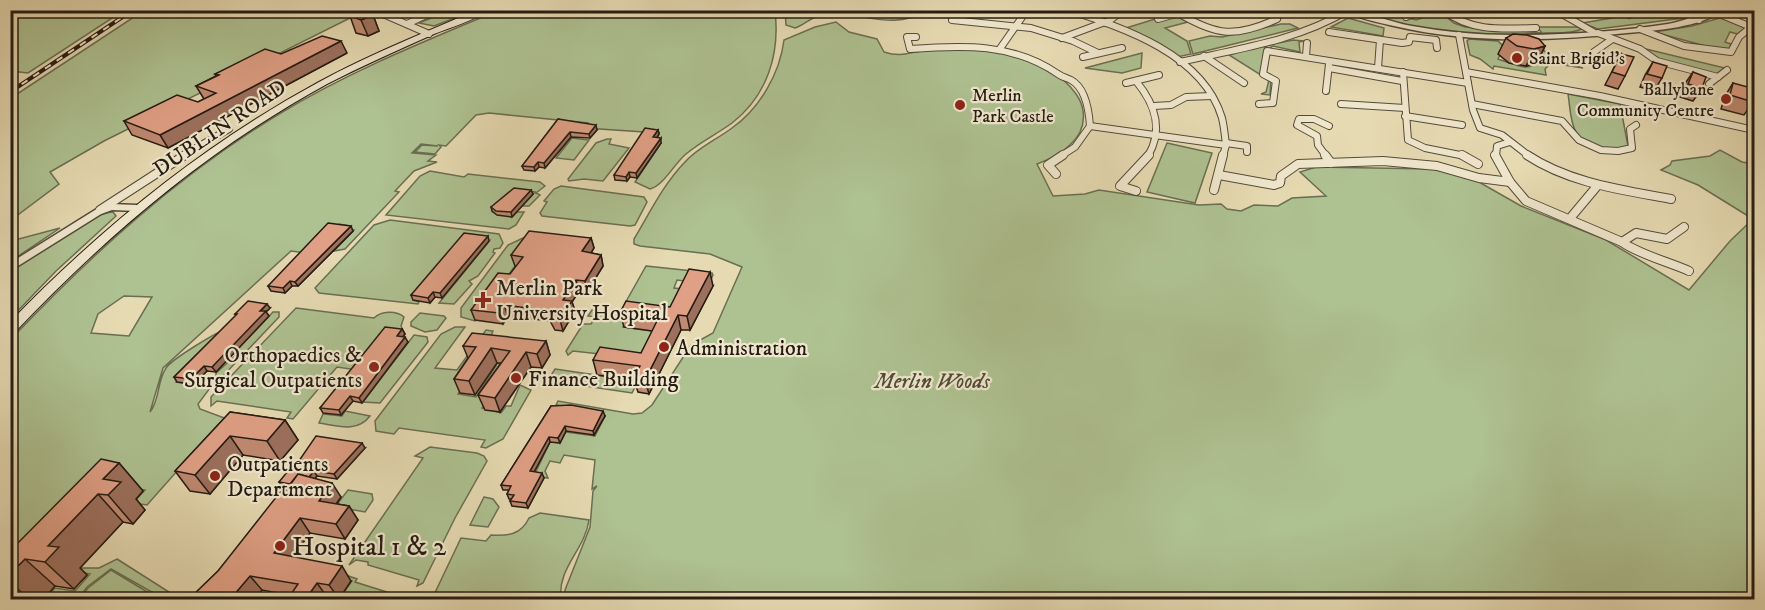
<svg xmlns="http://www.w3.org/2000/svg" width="1765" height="610" font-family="'IM FELL DW Pica',serif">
  <rect width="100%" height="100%" fill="#e6dab2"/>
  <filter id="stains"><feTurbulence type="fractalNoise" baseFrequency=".00333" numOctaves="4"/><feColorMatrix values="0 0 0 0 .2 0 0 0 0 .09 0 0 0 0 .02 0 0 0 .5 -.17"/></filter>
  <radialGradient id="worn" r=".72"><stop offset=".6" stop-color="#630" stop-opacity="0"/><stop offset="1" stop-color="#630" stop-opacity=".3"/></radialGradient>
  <!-- green -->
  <g fill="#aec191" stroke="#6a6e52" stroke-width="1.5" fill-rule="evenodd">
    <path d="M288 10 302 18 325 11 360 13 104 141 50 172 59 184 11 220V98L143 11Z"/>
    <path d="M1629 10 1670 11 1684 18 1598 29 1582 23 1636 14Z"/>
    <path d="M10 11 11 10 123 11 28 73 11 71Z"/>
    <path d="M448 11H473L434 26 419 23Z"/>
    <path d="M497 11H775C780 53 768 95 732 123 717 134 700 142 686 154 674 164 664 185 650 189L635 182 661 143 654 142 659 133 585 128 588 123 489 113 476 115 446 146 439 145 441 147 435 154 415 152 422 145 438 146 421 144 412 153 436 155 428 161 437 162 414 171 395 191 399 192 345 249 334 251 354 230 350 229V226L339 224 306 253 291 251 163 368 150 412C160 400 157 381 166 368 172 359 218 331 229 328L176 382 210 388 198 404 200 409 227 419 217 426 147 505 133 503 145 490 125 487 17 599H13L35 562 11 600V339C92 254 177 176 279 114 348 72 423 42 497 11ZM124 296 152 297 129 336 91 333 98 314Z"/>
    <path d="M785 11V10L927 11C887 33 859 8 820 16 811 17 804 25 795 28L786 25Z"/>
    <path d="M1353 11H1382L1416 20 1422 18 1419 14 1439 11 1454 23 1465 27 1542 33 1537 27H1578L1582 29C1572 34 1557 33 1546 33 1481 38 1415 31 1353 11Z"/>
    <path d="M1177 16 1188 22 1165 28 1187 41 1191 54 1177 57 1126 28 1155 19 1159 21Z"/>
    <path d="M1723 17 1747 27 1737 34 1730 32 1725 42 1731 44 1729 49 1709 47 1654 32 1692 26Z"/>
    <path d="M1348 18 1384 28 1383 36 1331 27Z"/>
    <path d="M836 22 849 32 877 39 884 52C902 58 909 52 928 50 975 45 1046 52 1076 94 1084 105 1086 119 1080 132 1071 149 1053 158 1037 164L1053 196 1085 194 1099 190 1199 205 1221 204 1227 209 1241 211 1254 205 1278 206 1292 198 1326 196 1300 172 1316 167 1432 169 1472 178 1521 206 1606 240 1689 290 1730 241 1753 219 1698 185 1661 170 1670 165 1672 161 1710 156 1720 150 1742 162 1754 164V599H566L565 590 590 527 593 491 597 486 592 489 595 460 564 455 560 463 550 461 545 471 548 478 534 476 550 442 560 443 566 432 595 436 605 416 556 405 558 401 633 414 642 413 652 405 691 345 713 333 742 267 710 254 640 246 634 244V239C649 214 663 185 684 163 697 148 716 140 732 128 760 108 780 73 784 40L815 27Z"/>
    <path d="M1281 24H1290L1298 28 1193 54 1189 41 1210 36 1222 37Z"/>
    <path d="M1469 39 1498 41 1504 47 1498 59C1515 64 1527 73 1539 61L1536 59 1533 41 1555 60 1583 68 1551 63 1545 69 1546 75 1494 66 1493 69 1480 59 1470 55 1467 41Z"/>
    <path d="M1293 40 1304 41 1299 42 1300 52 1273 46 1264 52 1261 73 1271 80 1270 95 1261 94 1266 92 1269 80 1229 55 1260 45 1267 48 1264 46Z"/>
    <path d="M1644 50 1646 49 1725 68 1717 74 1663 62Z"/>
    <path d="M1142 53 1141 68 1122 73 1085 68Z"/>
    <path d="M1568 94 1620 104 1628 146C1614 152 1584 148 1576 132 1570 122 1570 106 1568 94Z"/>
    <path d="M572 138 589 140 574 160 556 158Z"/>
    <path d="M607 139H611L609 144 629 148 603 181 584 179 569 181 568 179 596 143Z"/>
    <path d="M1167 143 1212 153 1195 203 1147 192Z"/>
    <path d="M430 171 464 177 468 174 540 182 545 186 536 193 540 195 529 206H521L535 192 517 189 493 212 512 217 517 212H524L516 225 509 229 386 215 420 176Z"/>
    <path d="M561 186 644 197 647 202 635 225 630 226 542 216 540 213 547 202 544 201 554 189Z"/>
    <path d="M113 212 116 216 56 271 11 318V271C38 252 80 215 113 212Z"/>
    <path d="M390 220 499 234 503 243 500 248 494 249 493 252 495 253 478 276 469 281 472 284 454 304 439 303 490 240 466 237 413 300 419 302 418 304 319 293 315 288 374 225Z"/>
    <path d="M60 228 11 261V241Z"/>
    <path d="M523 238H528L515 266 475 321 461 317V308L508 245Z"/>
    <path d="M646 266 712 273 713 275 709 284 677 280 674 288 683 289 671 313 625 324 623 327 658 332 646 353 600 354 573 351 568 355 566 351 583 324H591L595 317 588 316 592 310 619 314Z"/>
    <path d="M296 308 374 318C381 311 396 310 404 317L401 326 404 333 357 370 337 367 293 419 287 418 291 412 217 401 211 406V397Z"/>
    <path d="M273 312H279V317L221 378 216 377V373L236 355 234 353Z"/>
    <path d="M420 313 444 316 446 318 437 330 425 332 411 326V322Z"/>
    <path d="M455 327H465L435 368 457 370 486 330 493 331 478 364 458 394 476 397 496 366 492 365 493 363 510 365 482 408 501 413 506 406H511L520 385 531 390 503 439 486 448 481 447 485 440 399 428 394 434 376 431 375 421 441 334Z"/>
    <path d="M414 335 427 337 428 342 380 403 363 402Z"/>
    <path d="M555 369 638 381 632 393 552 381 550 377Z"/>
    <path d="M345 411 370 416C357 433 338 426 319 423L323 414 342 416Z"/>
    <path d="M430 447 477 453 484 456 487 461 455 518 423 583 417 586 419 580 368 565V562L356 560 349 565 423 458 415 456Z"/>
    <path d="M348 490 372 494 373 500 365 512 343 508 329 515Z"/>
    <path d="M484 497 493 499 499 507 488 527 470 525Z"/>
    <path d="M540 513 589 520C585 550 557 568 561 599H432L461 538 486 541 491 535C508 536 521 535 529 518Z"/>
    <path d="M117 559 180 599H164L111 569 87 587 78 599 44 600 55 588 75 591 90 574 79 572 82 568H99Z"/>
    <path d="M111 570 159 599H79L88 588Z"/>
    <path d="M337 572 357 579 355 582 406 598 322 600 323 597 339 599 352 581 334 577Z"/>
  </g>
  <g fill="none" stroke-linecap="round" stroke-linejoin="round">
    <defs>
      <g id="minor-far1">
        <path d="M374 10 429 34"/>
        <path d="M1068 10C1124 28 1203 54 1222 118 1224 126 1225 136 1226 145L1090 126"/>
        <path d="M1443 10C1471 32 1502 29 1536 28"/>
        <path d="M1555 10 1595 33"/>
        <path d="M1620 10 1629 15"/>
        <path d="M1675 10 1699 20"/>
        <path d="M1178 13C1217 36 1235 38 1277 19L1265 10"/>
        <path d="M1406 17 1423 10"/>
        <path d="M1158 19 1190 10"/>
        <path d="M952 20 1031 28 1073 41 1098 53"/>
        <path d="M1106 23 1118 14 1116 10"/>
        <path d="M407 24 437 10"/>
        <path d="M1640 29 1684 46 1731 52 1739 37 1751 27 1717 13"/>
        <path d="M1329 32 1402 43 1409 42 1410 37 1436 40 1437 48"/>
        <path d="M1598 33 1640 49 1657 61 1718 77"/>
        <path d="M1459 35 1473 110 1480 128 1502 135 1529 156"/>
        <path d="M916 37H907L910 49C963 45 1013 43 1058 74 1062 77 1067 78 1071 80 1086 88 1089 111 1090 126L1075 147 1061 156"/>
        <path d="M1062 38 1105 22"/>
        <path d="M999 50 1027 10"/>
        <path d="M1591 54 1611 40"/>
        <path d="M1204 56 1244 83"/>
        <path d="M1306 56 1307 43"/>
        <path d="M1083 57 1122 48"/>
        <path d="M1180 62C1237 49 1296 41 1347 11"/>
        <path d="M1329 68 1402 81"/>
        <path d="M1378 68 1380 40"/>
        <path d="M1403 72 1408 140 1425 148 1465 156"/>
        <path d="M1466 72 1600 96 1754 130"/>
        <path d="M1136 81C1155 104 1164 129 1148 156"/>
        <path d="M1126 83 1159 75"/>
        <path d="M1709 84 1727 70"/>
        <path d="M1326 91 1329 64"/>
        <path d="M1259 104 1273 103 1276 81 1263 74 1267 51 1468 83"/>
        <path d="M1341 104 1405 108"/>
        <path d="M1472 104 1562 121 1579 140 1601 150 1618 151 1632 148 1630 129 1636 125"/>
        <path d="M1154 106 1171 105 1186 97 1212 96"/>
        <path d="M1405 116 1462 125"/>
        <path d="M1226 143 1247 146V152"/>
        <path d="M182 156 229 129"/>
        <path d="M1223 156 1226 145"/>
        <path d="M1326 156 1318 145 1317 136 1297 125 1299 119H1314L1329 126"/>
        <path d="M1496 156 1497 146 1510 142"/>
      </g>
      <g id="minor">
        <path d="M1325 155 1331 163"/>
        <path d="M1462 155 1478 164"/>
        <path d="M1495 155 1510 182 1526 201 1622 242"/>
        <path d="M1527 155C1569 183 1623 190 1671 199"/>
        <path d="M1056 174 1048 165 1063 155"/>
        <path d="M1219 175 1274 185 1280 183 1281 176 1298 164 1383 161 1437 166 1479 178 1510 182"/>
        <path d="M1214 190 1223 155"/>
        <path d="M1136 191 1120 186 1149 155"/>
        <path d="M100 210 185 155"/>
        <path d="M1572 216 1598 185"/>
        <path d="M1684 227 1667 239 1636 233 1622 242C1638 254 1669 262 1689 271"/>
      </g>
      <g id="tertiary">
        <path d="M1341 10C1365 10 1388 22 1412 26 1445 32 1479 35 1512 35 1564 35 1617 32 1668 24 1686 21 1708 10 1725 10 1697 28 1659 30 1627 33 1550 41 1470 44 1394 26 1376 22 1357 18 1341 10Z"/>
        <path d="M111 204 137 205 142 208 137 211 112 210 101 214 10 271V263L95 210Z"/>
      </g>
      <path id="secondary" d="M477 10H489C473 21 452 27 434 34 398 50 362 66 327 84 208 149 107 235 14 333L10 334V322C102 227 203 145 319 82 370 54 424 33 477 10Z"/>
    </defs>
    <!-- minor-far1 casing -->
    <use href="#minor-far1" stroke="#554b3a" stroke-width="8"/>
    <!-- minor casing -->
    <use href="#minor" stroke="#554b3a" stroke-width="10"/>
    <!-- tertiary casing -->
    <use href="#tertiary" stroke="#554b3a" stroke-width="3"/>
    <!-- secondary casing -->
    <use href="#secondary" stroke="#251b12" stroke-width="2"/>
    <!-- minor-far1 -->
    <use href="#minor-far1" stroke="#efe7cd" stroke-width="6"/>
    <!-- minor -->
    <use href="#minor" stroke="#efe7cd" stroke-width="8"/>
    <!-- tertiary -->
    <use href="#tertiary" fill="#efe7cd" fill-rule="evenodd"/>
    <!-- secondary -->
    <use href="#secondary" fill="#efe7cd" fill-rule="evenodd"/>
    <defs>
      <path id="rail" d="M10 92 133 10"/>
    </defs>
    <!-- rail casing -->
    <use href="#rail" stroke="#251b12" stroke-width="4"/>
    <!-- rail -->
    <use href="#rail" stroke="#efe7cd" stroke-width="2" stroke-dasharray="7" stroke-linecap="butt"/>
  </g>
  <!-- wall -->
  <g fill="#c18a72" stroke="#251b12" stroke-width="1.5">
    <path d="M390 10H420L406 16Z"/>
    <path d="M373 15 379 31 368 36 356 33 350 16Z"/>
    <path d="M1506 38 1545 46 1537 63 1526 66 1509 63 1498 54Z"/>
    <path d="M347 53 168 148 132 135 124 121 198 102 204 99 196 86 216 76 215 74 281 54Z"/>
    <path d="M1621 54 1625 76 1618 89 1605 85Z"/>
    <path d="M1653 62 1662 78 1654 91 1640 87 1645 75Z"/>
    <path d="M1693 72 1702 88 1693 101 1680 97 1684 85Z"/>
    <path d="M1733 83 1753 102 1744 115 1721 109 1725 96Z"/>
    <path d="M558 119 597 130 590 138 571 137 545 168 539 167 535 171 524 170 522 166Z"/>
    <path d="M658 130 659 134 657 138 661 143 637 178 630 177 627 181 615 180 614 175Z"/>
    <path d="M531 190 533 194 512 217 497 215 492 211 491 207Z"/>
    <path d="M353 231 298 286H292L285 293 271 291 268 286Z"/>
    <path d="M591 238 594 248 591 253 601 255 603 266 587 292 579 291 572 302 575 311 563 331 555 330 550 321 508 316 503 324 475 320 471 310 510 274 516 266H515L511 255Z"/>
    <path d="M489 241 442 298 435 297 430 303 413 300 411 295Z"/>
    <path d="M713 286 690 330H681L649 394 638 392 634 380 597 375 593 360 641 353 653 331 624 327 620 313 670 307Z"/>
    <path d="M270 308 266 312 269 316 216 372 207 371 194 384 177 382 174 377 236 316 235 314Z"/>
    <path d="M402 329 405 334 403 337 408 342 362 403 353 401 341 415 323 413 320 408Z"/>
    <path d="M546 341 550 355 542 368 531 367 500 412 485 410 478 395 501 363H497L475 395 460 393 454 379 468 358 463 346Z"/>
    <path d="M551 406 605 416 594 435 566 431 560 443 550 442 534 472 544 478 528 508 512 506 510 501 511 499H509L507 494 509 490H503L501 485Z"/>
    <path d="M230 412 285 420 298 440 280 461 243 455 210 494 190 491 175 471Z"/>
    <path d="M365 448 337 479 317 476 315 478 341 497 337 504 349 506 358 520 345 539 310 533 293 557 351 581 339 599 327 597 325 600H287L290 595 262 590 254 600H188L218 571 287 488 282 487 279 482 292 471Z"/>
    <path d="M119 463 143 491 136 499 145 510 133 524 123 522 80 568 87 575 74 589 55 586 43 600H14L10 597V551Z"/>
  </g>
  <!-- shaded-wall -->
  <g fill="#9d705d" stroke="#251b12" stroke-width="1.5">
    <path d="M404 10H420L406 16Z"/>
    <path d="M373 15 379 31 368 36 361 20Z"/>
    <path d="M341 41 347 53 168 148 160 135Z"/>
    <path d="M1545 46 1537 63 1526 66 1534 49Z"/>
    <path d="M596 125 597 130 590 138 589 134Z"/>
    <path d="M658 130 659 134 654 142 653 137Z"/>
    <path d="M570 132 571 137 545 168 544 163Z"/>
    <path d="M661 138V143L637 178 636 173Z"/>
    <path d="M538 162 539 167 535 171 534 167Z"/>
    <path d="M629 172 630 177 627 181 626 177Z"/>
    <path d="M531 190 533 194 512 217 511 212Z"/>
    <path d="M351 226 353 231 298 286 295 282Z"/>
    <path d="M488 236 489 241 442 298 440 293Z"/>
    <path d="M591 238 594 248 585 262 582 251Z"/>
    <path d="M601 255 603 266 587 292 585 281Z"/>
    <path d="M710 272 713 286 690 330 687 316Z"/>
    <path d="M576 280 579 291 572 302 575 311 563 331 560 320 563 300Z"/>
    <path d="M290 281 292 286 285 293 283 288Z"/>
    <path d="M433 292 435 297 430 303 428 298Z"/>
    <path d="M267 304 270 308 266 312 269 316 216 372 212 367Z"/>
    <path d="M504 305 508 316 503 324 499 313Z"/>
    <path d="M678 315 681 330 649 394 645 380Z"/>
    <path d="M402 329 405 334 399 341 397 336Z"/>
    <path d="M405 337 408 342 362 403 359 398Z"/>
    <path d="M546 341 550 355 542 368 537 354Z"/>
    <path d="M491 348 497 363 475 395 469 381Z"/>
    <path d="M526 352 531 367 500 412 495 398Z"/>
    <path d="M204 366 207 371 194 384 191 379Z"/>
    <path d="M350 396 353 401 341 415 339 410Z"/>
    <path d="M603 411 605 416 594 435 593 431Z"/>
    <path d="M285 420 298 440 280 461 267 441Z"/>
    <path d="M565 426 566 431 560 443 558 438Z"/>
    <path d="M230 436 243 455 210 494 195 475Z"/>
    <path d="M549 437 550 442 532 476 530 471Z"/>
    <path d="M362 443 365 448 337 479 334 474Z"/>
    <path d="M119 463 143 491 136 499 145 510 133 524 108 495 103 479Z"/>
    <path d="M314 471 317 476 305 491 302 486Z"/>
    <path d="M542 473 544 478 528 508 526 503Z"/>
    <path d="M332 483 341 497 328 515 319 501Z"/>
    <path d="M98 494 123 522 80 568 87 575 74 589 45 562 48 546Z"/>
    <path d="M349 506 358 520 345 539 336 524Z"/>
    <path d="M300 518 310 533 285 567 274 553Z"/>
    <path d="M25 559 55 586 43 600H30L10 582V574Z"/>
    <path d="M342 566 351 581 339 599 329 585Z"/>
    <path d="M250 576 262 590 254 600H236L233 596Z"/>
    <path d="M317 583 327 597 325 600H305Z"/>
  </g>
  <!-- building -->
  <g fill="#e0a085" stroke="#251b12" stroke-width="1.5">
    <path d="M361 12 373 15 361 20 350 16Z"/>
    <path d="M1513 34 1527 35 1539 39 1545 46 1534 49 1517 46 1506 38Z"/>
    <path d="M322 36 341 41 160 135 124 121 177 95 198 102 216 93 196 86 219 75 215 74 265 49 281 54Z"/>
    <path d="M1621 54 1634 57 1625 76 1612 72Z"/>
    <path d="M1653 62 1667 66 1662 78 1647 74Z"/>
    <path d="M1693 72 1706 77 1702 88 1688 84Z"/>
    <path d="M1733 83 1755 89V97L1753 102 1730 95Z"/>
    <path d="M558 119 596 125 589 134 570 132 544 163 538 162 534 167 522 166Z"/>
    <path d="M645 128 658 130 653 137 661 138 636 173 629 172 626 177 614 175Z"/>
    <path d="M514 188 531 190 511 212 496 211 491 207Z"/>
    <path d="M328 223 351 226 295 282 290 281 283 288 268 286Z"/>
    <path d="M529 231 591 238 582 251 601 255 585 281 576 280 563 300 572 301 560 320 551 319 554 315 548 314 551 311 504 305 499 313 471 310 498 273 510 274 523 257 511 255Z"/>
    <path d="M464 233 488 236 440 293 433 292 428 298 411 295Z"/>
    <path d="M689 269 710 272 687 316 678 315 645 380 634 378 640 366 593 360 600 347 641 353 659 317 620 313 626 301 670 307Z"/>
    <path d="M248 301 267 304 260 311H266L212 367 204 366 191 379 174 377 237 314H235Z"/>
    <path d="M385 327 402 329 397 336 405 337 359 398 350 396 339 410 320 408Z"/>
    <path d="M472 333 546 341 537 354 526 352 495 398 478 395 510 351 491 348 469 381 454 379 476 347 463 346Z"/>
    <path d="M571 405 603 411 593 431 565 426 558 438 549 437 530 471 542 473 526 503 510 501 514 495 507 494 511 486 501 485 551 406Z"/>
    <path d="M230 412 285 420 267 441 230 436 195 475 175 471Z"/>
    <path d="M316 436 362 443 334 474 314 471 309 477 298 474 290 484 279 482 288 471H292Z"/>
    <path d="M101 459 119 463 103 479 121 482 108 495 98 494 48 546 59 547 45 562 25 559 10 574V551Z"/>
    <path d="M298 474 332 483 319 501 349 506 336 524 300 518 274 553 342 566 329 585 317 583 305 600H287L298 584 250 576 233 596 196 594 204 600H188L218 571 281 491 285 492Z"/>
  </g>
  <!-- markers -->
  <g fill="#8f2418" stroke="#efe7cd" stroke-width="2">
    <circle cx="1517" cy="58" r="6"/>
    <circle cx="1726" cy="99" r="6"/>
    <circle cx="960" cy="105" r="6"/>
    <path d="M480 291h6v6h6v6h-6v6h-6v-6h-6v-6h6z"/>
    <circle cx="664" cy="347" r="6"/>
    <circle cx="374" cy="367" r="6"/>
    <circle cx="516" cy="378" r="6"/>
    <circle cx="215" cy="476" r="6"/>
    <circle cx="280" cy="546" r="6"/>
  </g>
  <g text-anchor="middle" stroke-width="4.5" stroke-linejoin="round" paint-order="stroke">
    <!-- far-poi labels -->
    <g font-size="18" fill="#251b12" stroke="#efe7cd" text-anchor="start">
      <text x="1529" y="64">Saint Brigid's</text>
      <text x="1714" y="95" text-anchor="end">Ballybane<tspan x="1714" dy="21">Community Centre</tspan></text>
      <text x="972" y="101">Merlin<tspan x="972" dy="21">Park Castle</tspan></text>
    </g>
    <!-- street labels -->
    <g font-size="22" fill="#251b12" stroke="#efe7cd">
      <text transform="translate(219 127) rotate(-34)" y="8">DUBLIN ROAD</text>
    </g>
    <!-- poi labels -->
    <g font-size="22" fill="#251b12" stroke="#efe7cd" text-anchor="start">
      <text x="496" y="295">Merlin Park<tspan x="496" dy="25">University Hospital</tspan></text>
      <text x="676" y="355">Administration</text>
      <text x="362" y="362" text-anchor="end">Orthopaedics &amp;<tspan x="362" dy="25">Surgical Outpatients</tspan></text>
      <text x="528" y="386">Finance Building</text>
      <text x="227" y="471">Outpatients<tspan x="227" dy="25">Department</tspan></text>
    </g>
    <!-- park labels -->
    <g font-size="22" font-style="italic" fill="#4e4d38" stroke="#efe7cd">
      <text x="932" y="388">Merlin Woods</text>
    </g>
    <!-- near-poi labels -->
    <g font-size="27" fill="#251b12" stroke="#efe7cd" text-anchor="start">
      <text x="292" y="555">Hospital 1 &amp; 2</text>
    </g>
  </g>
  <!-- margin -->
  <rect width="1765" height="610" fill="none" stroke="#e6dab2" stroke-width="36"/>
  <rect x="12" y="12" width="1741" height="586" fill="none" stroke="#251b12" stroke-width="3"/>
  <rect x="18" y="18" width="1729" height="574" fill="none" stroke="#251b12" stroke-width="1.5"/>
  <rect width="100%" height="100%" filter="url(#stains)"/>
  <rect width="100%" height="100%" fill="url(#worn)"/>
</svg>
